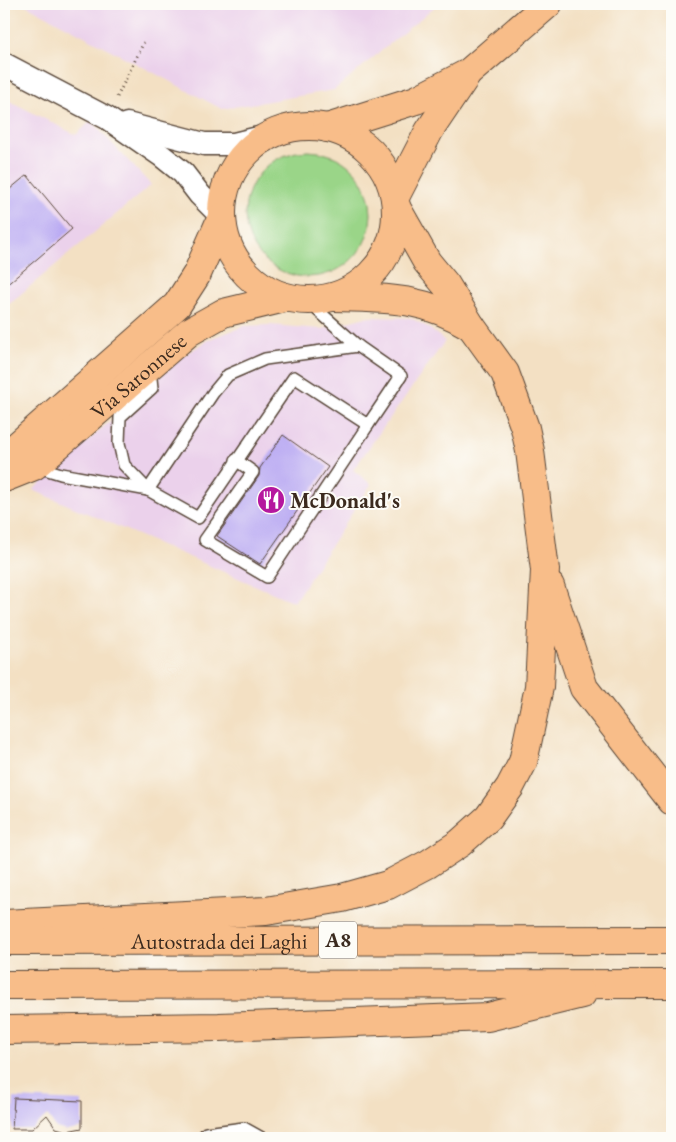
<svg xmlns="http://www.w3.org/2000/svg" width="676" height="1142" font-family="'EB Garamond',serif">
  <rect width="100%" height="100%" fill="#fdfcf7"/>
  <filter id="ink" filterUnits="userSpaceOnUse"><feTurbulence type="fractalNoise" baseFrequency=".02" numOctaves="2"/><feDisplacementMap in="SourceGraphic" scale="10" xChannelSelector="R" yChannelSelector="G"/><feConvolveMatrix kernelMatrix="1 2 1 2 8 2 1 2 1" color-interpolation-filters="sRGB"/></filter>
  <filter id="wash" filterUnits="userSpaceOnUse"><feTurbulence type="fractalNoise" baseFrequency=".0096" numOctaves="4" result="noise"/><feDisplacementMap in="SourceGraphic" scale="20" xChannelSelector="R" yChannelSelector="G"/><feGaussianBlur stdDeviation="1.12" result="paint"/><feColorMatrix in="noise" values="0 0 0 0 0 0 0 0 0 0 0 0 0 0 0 0 0 1.4 0 .05"/><feComposite in="paint" operator="in"/></filter>
  <g filter="url(#wash)">
    <rect width="100%" height="100%" fill="#f3e0c3"/>
    <!-- built -->
    <g fill="#ebd1eb">
      <path d="M24 4H438L334 90 222 109Z"/>
      <path d="M4 98 76 135 91 121 151 185 4 308Z"/>
      <path d="M366 317 411 318 429 328 445 341 353 470 371 484 294 602 33 490 184 355 212 338 245 326 270 325 321 329Z"/>
    </g>
    <!-- green -->
    <circle fill="#9ad588" stroke="#6a8053" cx="308" cy="214" r="63"/>
    <g id="blocks">
      <!-- building -->
      <g fill="#bbacf3">
        <path d="M27 175 72 229 4 287V194Z"/>
        <path d="M283 435 328 467 260 564 217 536 259 476 260 468Z"/>
        <path d="M14 1098 82 1101V1128L67 1131 56 1128 47 1115 32 1129H12Z"/>
      </g>
    </g>
  </g>
  <g filter="url(#ink)">
    <use href="#blocks" fill-opacity="0" stroke="#574537" stroke-width="1"/>
    <g fill="none" stroke-linecap="round" stroke-linejoin="round">
      <defs>
        <g id="lane">
          <path d="M150 369 152 388 120 417 119 443 124 465 148 490 198 518 294 377 368 425 401 376 358 346 306 300"/>
          <path d="M236 460 253 472 205 540 267 577 368 425"/>
          <path d="M35 466 61 474 148 490"/>
          <path d="M148 490 213 393 228 375 265 359 358 346"/>
          <path d="M202 1138 206 1133 244 1128 262 1138"/>
        </g>
        <g id="street">
          <path d="M4 64 107 118 162 156 183 173 200 195 222 217"/>
          <path d="M127 124 204 144H234L271 135"/>
        </g>
        <g id="primary">
          <circle cx="309" cy="213" r="87"/>
          <path d="M327 128 416 100 468 73 548 4"/>
          <path d="M395 197 429 131 466 76"/>
          <path d="M4 466 17 446 177 305 197 274 222 217"/>
          <path id="s1" d="M4 478 34 466 189 332 223 313 285 298"/>
        </g>
        <g id="highway">
          <path d="M334 297C389 298 422 297 471 326"/>
          <path d="M550 586 584 688 672 801"/>
          <path d="M4 924 266 911 342 898 388 885 428 864 460 843 488 818 510 787 523 762 539 687 545 570 530 451 525 428 505 373 471 326 446 285 427 262 397 209"/>
          <path id="s2" d="M11 941 672 940"/>
          <path d="M4 985 672 984"/>
          <path d="M4 1030 219 1027 488 1017 582 994"/>
        </g>
      </defs>
      <!-- lane casing -->
      <use href="#lane" stroke="#574537" stroke-width="14"/>
      <!-- street casing -->
      <use href="#street" stroke="#574537" stroke-width="25"/>
      <!-- primary casing -->
      <use href="#primary" stroke="#574537" stroke-width="30"/>
      <!-- highway casing -->
      <use href="#highway" stroke="#574537" stroke-width="30"/>
      <!-- path -->
      <path stroke="#574537" stroke-width="3" stroke-dasharray="1 4" stroke-linecap="butt" d="M117 97 144 42"/>
      <!-- lane -->
      <use href="#lane" stroke="#fff" stroke-width="11"/>
      <!-- street -->
      <use href="#street" stroke="#fff" stroke-width="22"/>
      <!-- primary -->
      <use href="#primary" stroke="#f8bd89" stroke-width="28"/>
      <!-- highway -->
      <use href="#highway" stroke="#f8bd89" stroke-width="28"/>
    </g>
  </g>
  <!-- icons -->
  <defs>
    <symbol id="restaurant-disc" viewBox="-11 -11 22 22"><circle r="9.5" fill="#b5179e" stroke="#fdfcf7"/><path d="M-5-6h1v4h1v-4h1v4h1v-4h1v5L-1.5 .5V6h-2V.5L-5-1ZM5-6V6H3V1.5H1.5Q1.5-4 5-6Z" fill="#fff"/></symbol>
  </defs>
  <g fill-rule="evenodd">
    <use href="#restaurant-disc" x="255" y="484" width="32" height="32"/>
  </g>
  <g text-anchor="middle" stroke-width="4" stroke-linejoin="round" paint-order="stroke">
    <!-- shield labels -->
    <rect fill="#fdfcf7" stroke="#75695f" stroke-width="1" x="319" y="921.5" width="38" height="37" rx="4"/>
    <g font-size="21" font-weight="bold" fill="#3b2a1e">
      <text x="338" y="947">A8</text>
    </g>
    <!-- street labels -->
    <g font-size="22" fill="#3b2a1e" stroke="#fdfcf7">
      <text dy="8" stroke="none"><textPath href="#s1" startOffset="170">Via Saronnese</textPath></text>
      <text dy="8" stroke="none"><textPath href="#s2" startOffset="208">Autostrada dei Laghi</textPath></text>
    </g>
    <!-- poi labels -->
    <g font-size="22" font-weight="bold" fill="#3b2a1e" stroke="#fdfcf7" text-anchor="start">
      <text x="290" y="508">McDonald's</text>
    </g>
  </g>
  <!-- margin -->
  <rect width="676" height="1142" fill="none" stroke="#fdfcf7" stroke-width="20"/>
</svg>
